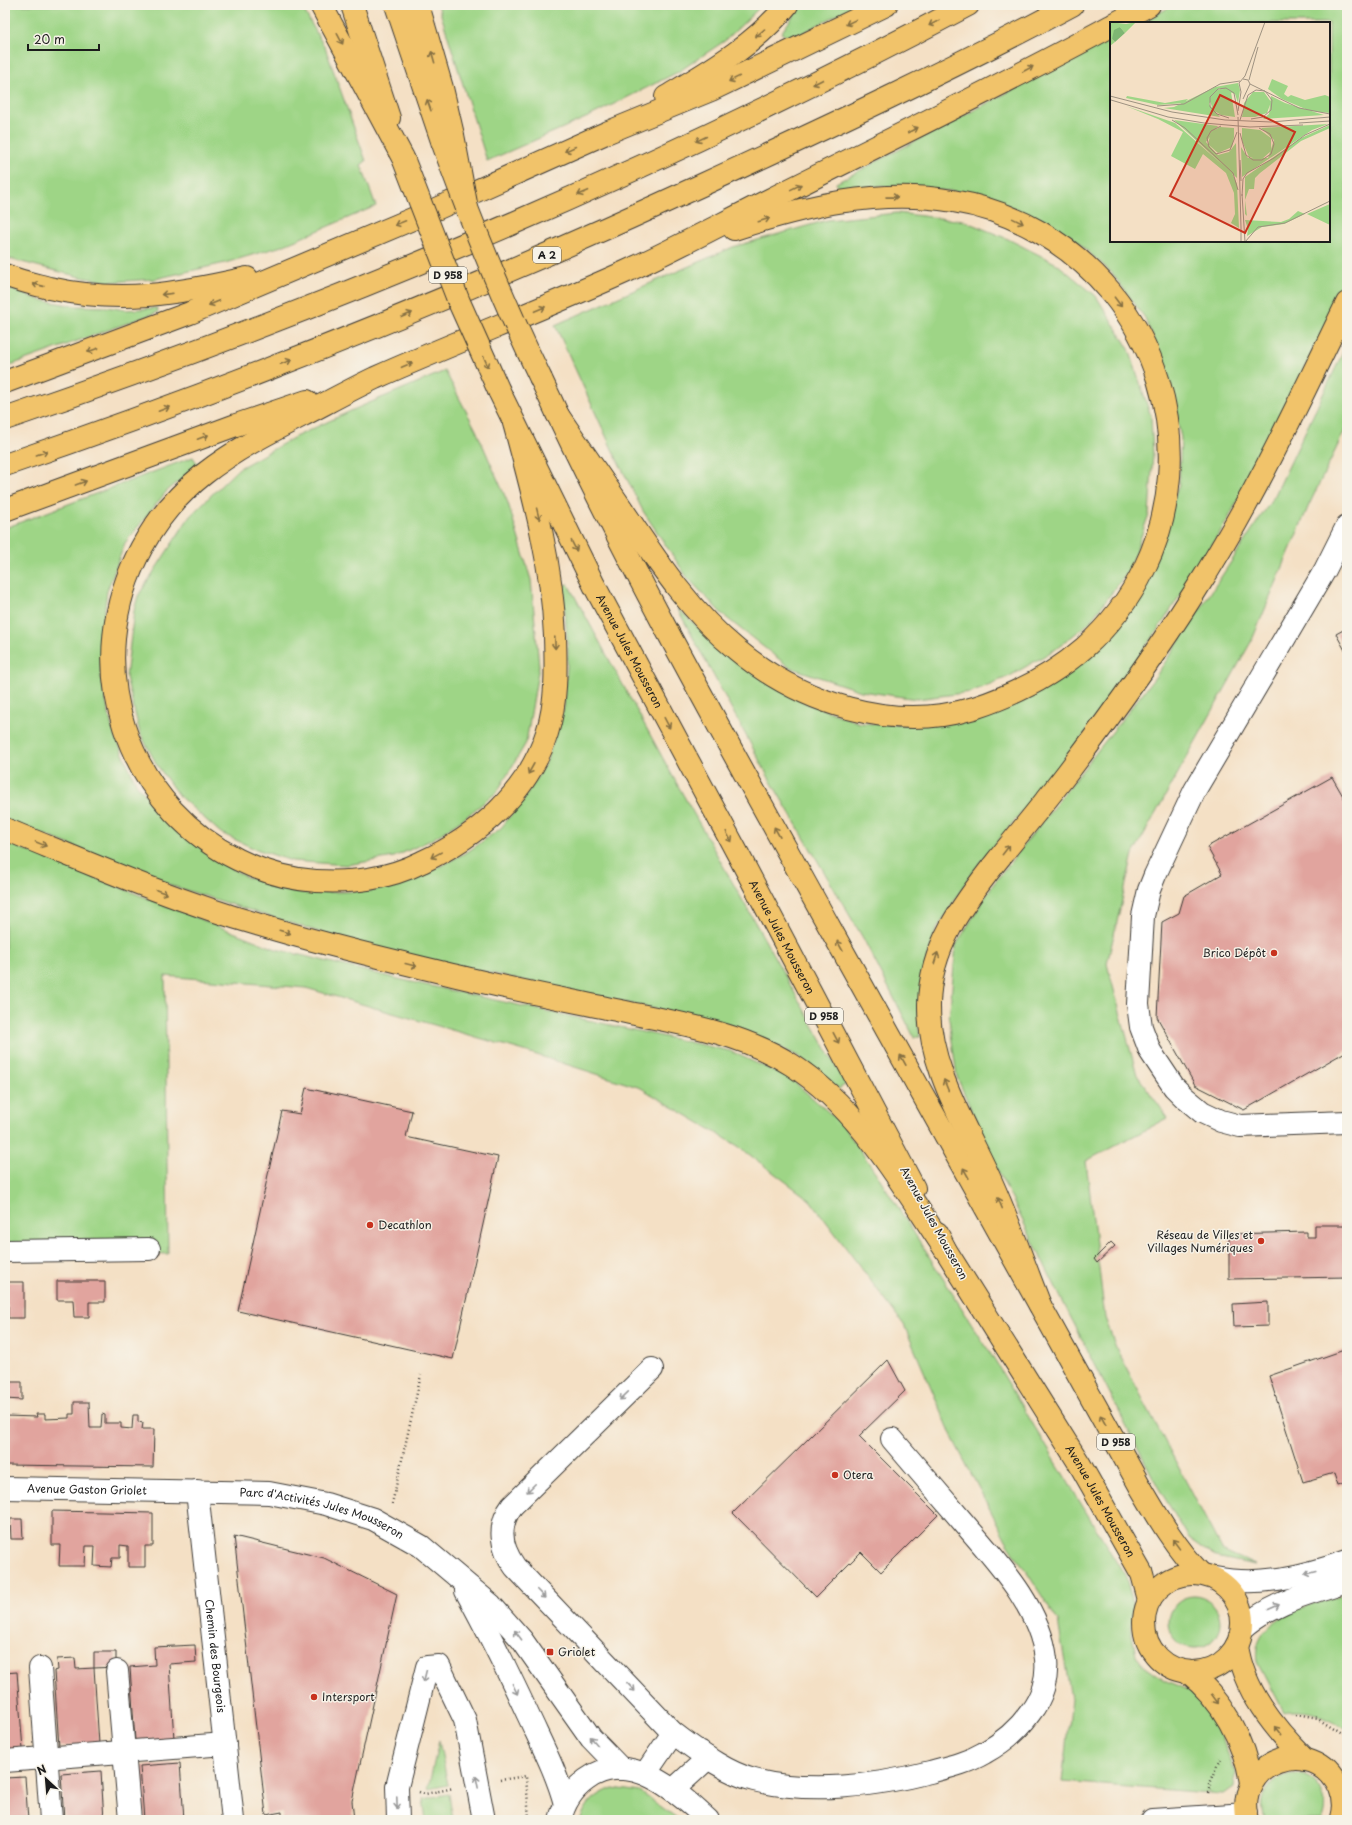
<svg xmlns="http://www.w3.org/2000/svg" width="1352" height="1825" font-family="'Playpen Sans',sans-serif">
  <rect width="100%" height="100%" fill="#f7f3e8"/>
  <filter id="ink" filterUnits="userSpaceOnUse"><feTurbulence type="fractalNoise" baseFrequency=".025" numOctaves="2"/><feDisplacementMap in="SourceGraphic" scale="8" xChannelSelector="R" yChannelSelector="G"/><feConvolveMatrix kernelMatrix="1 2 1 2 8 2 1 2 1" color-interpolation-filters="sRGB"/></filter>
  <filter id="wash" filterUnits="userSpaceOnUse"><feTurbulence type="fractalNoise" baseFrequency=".012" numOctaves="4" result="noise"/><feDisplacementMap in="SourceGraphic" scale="16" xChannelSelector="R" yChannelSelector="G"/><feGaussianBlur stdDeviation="0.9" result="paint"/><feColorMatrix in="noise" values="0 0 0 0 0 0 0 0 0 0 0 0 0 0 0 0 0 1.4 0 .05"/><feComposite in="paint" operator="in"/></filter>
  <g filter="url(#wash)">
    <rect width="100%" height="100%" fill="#f4e0c5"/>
    <!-- green -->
    <g fill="#9ed586" stroke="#5d7851">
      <path d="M5 5H301L326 50 366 161 361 165 376 206 282 246 225 263 155 279 109 282 80 277 10 259 5 257Z"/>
      <path d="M438 5H762L726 40 678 72 588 117 487 161Z"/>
      <path d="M801 5H856L791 39 781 33Z"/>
      <path d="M1174 5H1347V281L1290 399 1227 521 1165 619 1081 739 971 874 935 932 922 978 918 1024 920 1037H914L863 938 769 778 677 608 739 664 806 703 860 723 901 725 959 722 1023 701 1059 681 1113 634 1147 583 1179 484 1181 438 1166 369 1145 318 1112 273 1074 239 1016 209 965 192 880 186 839 190 836 183 1111 38V241H1329V23H1140Z"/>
      <path d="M897 213 964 221 1008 239 1057 264 1096 296 1129 349 1151 417 1153 454 1149 514 1129 570 1089 623 1056 649 1010 676 971 692 917 699 861 691 789 667 723 615 687 577 643 511 612 449 555 325 733 247 828 220Z"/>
      <path d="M5 287 40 300 75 306 107 307 125 310 157 308 158 312 5 367Z"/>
      <path d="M1347 344V426L1309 505 1252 640 1133 854 1107 964 1137 1075 1168 1118 1086 1161 1105 1318 1117 1350 1222 1550 1255 1565 1216 1557 1189 1538 1158 1487 1070 1316 998 1171 957 1077 949 1019 956 945 992 886 1156 676 1275 495Z"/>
      <path d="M445 371 476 430 508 503 531 580 539 666 526 743 497 792 462 820 431 840 394 857 347 865 292 861 253 848 221 833 178 795 157 765 140 733 126 677 134 611 138 596 190 516 238 469 295 437 355 409Z"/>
      <path d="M193 457 198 465 166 492 125 543 107 591 101 640V679L112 728 136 784 171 823 206 853 246 877 302 893 371 891 406 882 437 868 469 851 501 828 524 799 546 763 564 708 568 653 563 585 568 584 672 775 846 1084 839 1089 798 1056 733 1026 354 943 173 886 5 819V528Z"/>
      <path d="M5 842 276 949 398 979 730 1051 791 1079 842 1124 880 1179 987 1348 1126 1578 1134 1607 1130 1624 1136 1656 1144 1666 1164 1680 1197 1694 1213 1715 1235 1772 1233 1787 1223 1794 1062 1782 1071 1699 1058 1621 1006 1540 954 1441 904 1325 810 1200 738 1146 641 1088 521 1050 306 988 165 976 168 1254 5 1248Z"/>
      <path d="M1347 1593V1729C1327 1716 1307 1708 1283 1712L1257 1662C1250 1616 1314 1604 1347 1593Z"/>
      <circle cx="1194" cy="1622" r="26"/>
      <path d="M439 1741 448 1785 428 1789Z"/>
      <path d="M1291 1774C1316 1772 1332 1798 1321 1820H1266C1256 1799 1269 1778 1291 1774Z"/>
      <path d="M613 1788 640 1792 680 1820H580C587 1802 595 1795 613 1788Z"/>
      <path d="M449 1794 453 1820H426L423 1799Z"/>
    </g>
    <g id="blocks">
      <!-- building -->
      <g fill="#e1a49e">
        <path d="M1347 628V654L1336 634Z"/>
        <path d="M1332 777 1347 803V1051L1244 1110 1195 1085 1157 1017 1162 922 1179 913 1184 896 1222 874 1207 847Z"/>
        <path d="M306 1088 412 1111 406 1137 498 1157 453 1359 238 1311 282 1111 300 1114Z"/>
        <path d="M1315 1225H1347V1277L1229 1279V1234L1307 1232V1237H1315Z"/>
        <path d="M1111 1242 1115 1246 1097 1263 1094 1259Z"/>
        <path d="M57 1281H105V1302H89V1317H74L73 1300H57Z"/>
        <path d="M8 1282H24V1318H8V1306H5V1283Z"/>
        <path d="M1268 1302V1326L1234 1327 1233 1304Z"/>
        <path d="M1347 1349V1482L1338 1485 1334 1473 1303 1482 1269 1376Z"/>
        <path d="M888 1360 905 1391 859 1436 938 1515 881 1572 861 1552 816 1597 733 1513Z"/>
        <path d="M5 1382H22V1400L5 1399Z"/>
        <path d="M74 1402H89L90 1428H101L102 1414 105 1415V1423H121V1428L132 1429 133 1415H138V1422L143 1423 142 1429H154L153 1467 5 1465V1416L37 1417 36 1414H45V1419L69 1418V1414H74Z"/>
        <path d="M52 1511 153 1513V1546H145V1567H128V1546L120 1545V1558H112L111 1567 94 1566 95 1546H86L85 1566H59L60 1545H52Z"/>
        <path d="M10 1519H22L23 1539H11Z"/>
        <path d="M234 1536 324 1558 397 1594 352 1801 354 1820H282V1812L266 1815Z"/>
        <path d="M195 1645 196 1662 169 1664 174 1739 135 1741 130 1667 155 1665 154 1647Z"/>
        <path d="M94 1652H116V1667L94 1668Z"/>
        <path d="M75 1658 76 1669 94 1668 99 1744 59 1747 54 1671 58 1670 57 1659Z"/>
        <path d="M17 1672 23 1750 5 1752V1673Z"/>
        <path d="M180 1763 184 1820H144L140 1766Z"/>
        <path d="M101 1771 104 1820H64L61 1774Z"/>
        <path d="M25 1777 28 1820H7L5 1778Z"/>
      </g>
    </g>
  </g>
  <g filter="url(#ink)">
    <use href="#blocks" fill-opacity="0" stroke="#3c3935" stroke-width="1"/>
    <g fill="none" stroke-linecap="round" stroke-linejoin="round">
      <defs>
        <g id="minor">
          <path d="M1347 526 1325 570 1195 790 1155 875 1149 890 1143 916 1138 1004 1141 1027 1150 1051 1174 1087 1184 1097 1202 1112 1221 1121 1240 1126 1347 1122"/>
          <path d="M5 1251 149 1249"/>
          <path id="s1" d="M5 1488 269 1493 326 1504 373 1519 421 1546 491 1605 522 1640 591 1738 621 1769"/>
          <path id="s2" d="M197 1491 233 1820"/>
          <path d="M1215 1578C1259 1587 1305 1576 1347 1561"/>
          <path d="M466 1591C489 1633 510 1676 530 1719 543 1747 557 1774 565 1804"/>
          <path d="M1242 1629C1271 1602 1310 1593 1347 1581"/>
          <path d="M40 1668 51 1820"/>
          <path d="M117 1671 130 1820"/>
          <path d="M673 1733C698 1751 724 1772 754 1780 809 1794 876 1786 930 1772 949 1767 967 1763 984 1753 1002 1743 1018 1730 1030 1713 1042 1698 1048 1678 1046 1659 1040 1606 996 1561 963 1522 939 1494 916 1467 892 1439"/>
          <path d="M5 1761 225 1744"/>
          <path d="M645 1774 673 1733 515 1567C501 1548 497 1526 512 1506L652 1369"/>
          <path d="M673 1790 708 1758"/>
          <path d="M398 1820 397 1787 427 1667 439 1666 465 1720 484 1820"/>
          <path d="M560 1820C564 1803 572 1790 586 1780 629 1748 677 1791 708 1820"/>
          <path d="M1152 1820 1247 1814"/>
        </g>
        <g id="major">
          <path d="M352 5 389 118"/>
          <path d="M396 5 442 141"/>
          <path d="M541 379C628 567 730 747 830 928 934 1115 1038 1301 1141 1488 1159 1519 1176 1548 1201 1574"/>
          <path id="s3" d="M499 391 594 585 739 856 914 1188"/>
          <path id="s4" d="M937 1233 945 1249 1079 1463 1142 1574 1149 1600"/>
          <circle cx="1193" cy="1623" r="49"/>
          <path d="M1237 1645C1243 1690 1274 1728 1305 1759"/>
          <path d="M1187 1672C1222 1699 1244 1740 1251 1783"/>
          <path d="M1248 1820C1233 1762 1314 1732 1338 1787 1342 1797 1343 1809 1340 1820"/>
        </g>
        <g id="highway">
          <path d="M321 5 403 158"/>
          <path d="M418 5 442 88 453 135"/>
          <path d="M1116 23 1149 5"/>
          <path d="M666 97C709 71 755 45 787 5"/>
          <path d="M5 275C19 281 34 284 49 288 121 304 176 294 247 278"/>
          <path d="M5 382 190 313 436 209 606 133 711 90 886 5"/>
          <path d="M557 414C578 445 599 475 620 506 655 558 688 610 737 650 801 703 892 733 974 708 1014 695 1052 676 1084 648 1188 556 1198 399 1111 292 1071 244 1015 211 953 201 878 188 805 206 734 229"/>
          <path d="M5 419C336 306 659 169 968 5"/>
          <path d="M514 423C533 493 552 562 555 636 556 668 557 702 547 733 528 793 478 836 422 862 388 879 354 883 316 881 261 877 210 851 173 811 81 709 98 558 204 474 236 449 272 431 307 413 330 401 352 389 375 378 458 341 543 309 625 272 675 249 723 223 771 199 885 142 999 87 1111 26"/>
          <path d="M5 465C243 384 476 289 704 184 828 127 952 69 1072 5"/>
          <path d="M5 510 236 425 307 401"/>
          <path d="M5 829C89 863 173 900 260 925 325 945 391 960 457 976 515 990 573 1001 630 1013 685 1024 744 1034 792 1065 860 1109 901 1184 945 1249"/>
          <path d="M1040 1305C1023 1262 1008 1218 989 1177 964 1122 928 1066 929 1004 930 947 962 905 996 862 1020 832 1045 802 1068 772 1112 714 1155 655 1194 593 1253 501 1299 402 1347 303"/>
        </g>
      </defs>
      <!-- minor casing -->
      <use href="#minor" stroke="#3c3935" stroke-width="24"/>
      <!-- major casing -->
      <use href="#major" stroke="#3c3935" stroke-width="24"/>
      <!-- highway casing -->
      <use href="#highway" stroke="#3c3935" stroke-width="24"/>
      <!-- path -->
      <g stroke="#3c3935" stroke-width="2.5" stroke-dasharray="1 3" stroke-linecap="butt">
        <path d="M392 1504 421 1375"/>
        <path d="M1296 1715 1318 1719 1347 1737"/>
        <path d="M500 1780 526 1776 529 1820"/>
        <path d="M419 1792 425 1794 454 1788"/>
        <path d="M1208 1793 1211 1781 1221 1759"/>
      </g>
      <!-- minor -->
      <use href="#minor" stroke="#fff" stroke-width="22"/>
      <!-- major -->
      <use href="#major" stroke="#f1c36a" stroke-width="22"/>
      <!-- highway -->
      <use href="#highway" stroke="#f1c36a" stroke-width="22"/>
      <defs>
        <g id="major-bridge">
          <path d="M442 141C471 222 503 301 541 379"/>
          <path d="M403 158 459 302 499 391"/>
        </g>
        <path id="highway-bridge" d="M453 135 468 214"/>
      </defs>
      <!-- major-bridge casing -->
      <use href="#major-bridge" stroke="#3c3935" stroke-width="24" stroke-linecap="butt"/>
      <!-- highway-bridge casing -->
      <use href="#highway-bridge" stroke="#3c3935" stroke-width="24" stroke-linecap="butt"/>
      <!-- major-bridge -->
      <use href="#major-bridge" stroke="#f1c36a" stroke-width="22"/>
      <!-- highway-bridge -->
      <use href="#highway-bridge" stroke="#f1c36a" stroke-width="22"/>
    </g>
    <!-- one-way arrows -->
    <defs><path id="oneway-shaft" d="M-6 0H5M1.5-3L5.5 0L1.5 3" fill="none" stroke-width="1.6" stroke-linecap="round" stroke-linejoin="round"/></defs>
    <g stroke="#867043">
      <use href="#oneway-shaft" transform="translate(851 22) rotate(154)"/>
      <use href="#oneway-shaft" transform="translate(934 23) rotate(152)"/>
      <use href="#oneway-shaft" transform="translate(760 33) rotate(139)"/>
      <use href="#oneway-shaft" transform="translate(340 39) rotate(62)"/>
      <use href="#oneway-shaft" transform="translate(433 57) rotate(-106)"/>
      <use href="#oneway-shaft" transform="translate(1028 69) rotate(-28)"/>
      <use href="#oneway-shaft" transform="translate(734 79) rotate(154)"/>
      <use href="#oneway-shaft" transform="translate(818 82) rotate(153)"/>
      <use href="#oneway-shaft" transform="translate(429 105) rotate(-109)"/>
      <use href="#oneway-shaft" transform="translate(913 130) rotate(-27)"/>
      <use href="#oneway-shaft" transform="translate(701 139) rotate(155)"/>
      <use href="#oneway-shaft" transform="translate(570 149) rotate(155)"/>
      <use href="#oneway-shaft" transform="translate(796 187) rotate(-26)"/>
      <use href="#oneway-shaft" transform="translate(583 193) rotate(157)"/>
      <use href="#oneway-shaft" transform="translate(892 197) rotate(-1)"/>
      <use href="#oneway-shaft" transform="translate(764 220) rotate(-17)"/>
      <use href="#oneway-shaft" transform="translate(1018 221) rotate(26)"/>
      <use href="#oneway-shaft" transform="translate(400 223) rotate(158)"/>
      <use href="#oneway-shaft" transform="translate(38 285) rotate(-167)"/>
      <use href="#oneway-shaft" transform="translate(167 294) rotate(173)"/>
      <use href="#oneway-shaft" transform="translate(1118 302) rotate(53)"/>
      <use href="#oneway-shaft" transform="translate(214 303) rotate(157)"/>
      <use href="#oneway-shaft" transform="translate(540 309) rotate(-23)"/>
      <use href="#oneway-shaft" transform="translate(407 315) rotate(-23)"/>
      <use href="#oneway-shaft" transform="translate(93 350) rotate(160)"/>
      <use href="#oneway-shaft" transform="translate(286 362) rotate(-21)"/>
      <use href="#oneway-shaft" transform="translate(486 362) rotate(66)"/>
      <use href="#oneway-shaft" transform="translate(407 365) rotate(-23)"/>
      <use href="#oneway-shaft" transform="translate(164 409) rotate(-21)"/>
      <use href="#oneway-shaft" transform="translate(203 437) rotate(-21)"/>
      <use href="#oneway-shaft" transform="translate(42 453) rotate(-19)"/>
      <use href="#oneway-shaft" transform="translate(81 483) rotate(-20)"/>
      <use href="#oneway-shaft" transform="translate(538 514) rotate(76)"/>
      <use href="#oneway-shaft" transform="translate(574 546) rotate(63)"/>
      <use href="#oneway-shaft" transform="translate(555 643) rotate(88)"/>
      <use href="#oneway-shaft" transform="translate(667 723) rotate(62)"/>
      <use href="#oneway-shaft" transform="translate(531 769) rotate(119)"/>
      <use href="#oneway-shaft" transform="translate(777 832) rotate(-119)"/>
      <use href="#oneway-shaft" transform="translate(729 837) rotate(62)"/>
      <use href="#oneway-shaft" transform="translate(41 844) rotate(22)"/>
      <use href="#oneway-shaft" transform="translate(1006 850) rotate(-52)"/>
      <use href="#oneway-shaft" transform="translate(436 855) rotate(151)"/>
      <use href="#oneway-shaft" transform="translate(162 892) rotate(20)"/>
      <use href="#oneway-shaft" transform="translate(285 932) rotate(16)"/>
      <use href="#oneway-shaft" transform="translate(840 946) rotate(-119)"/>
      <use href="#oneway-shaft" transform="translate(936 958) rotate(-72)"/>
      <use href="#oneway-shaft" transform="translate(411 965) rotate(14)"/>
      <use href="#oneway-shaft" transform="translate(836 1038) rotate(62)"/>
      <use href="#oneway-shaft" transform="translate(903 1060) rotate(-119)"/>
      <use href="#oneway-shaft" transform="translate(946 1085) rotate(-112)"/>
      <use href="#oneway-shaft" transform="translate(966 1173) rotate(-119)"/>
      <use href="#oneway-shaft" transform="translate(1000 1203) rotate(-112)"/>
      <use href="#oneway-shaft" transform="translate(1103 1420) rotate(-119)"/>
      <use href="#oneway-shaft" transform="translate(1176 1544) rotate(-126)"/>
      <use href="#oneway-shaft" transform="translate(1215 1699) rotate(54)"/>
      <use href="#oneway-shaft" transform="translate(1278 1731) rotate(-128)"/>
    </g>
    <g stroke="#999">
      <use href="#oneway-shaft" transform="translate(624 1396) rotate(136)"/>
      <use href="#oneway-shaft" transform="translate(531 1488) rotate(135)"/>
      <use href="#oneway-shaft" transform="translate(1310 1573) rotate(166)"/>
      <use href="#oneway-shaft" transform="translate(541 1594) rotate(46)"/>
      <use href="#oneway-shaft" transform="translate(1274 1607) rotate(-24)"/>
      <use href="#oneway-shaft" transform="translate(518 1635) rotate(-127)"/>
      <use href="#oneway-shaft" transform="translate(425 1676) rotate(104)"/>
      <use href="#oneway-shaft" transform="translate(631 1687) rotate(47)"/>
      <use href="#oneway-shaft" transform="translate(515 1689) rotate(64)"/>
      <use href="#oneway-shaft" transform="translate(594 1741) rotate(-130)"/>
      <use href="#oneway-shaft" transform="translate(477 1782) rotate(-101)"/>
      <use href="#oneway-shaft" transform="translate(397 1803) rotate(88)"/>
    </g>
  </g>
  <!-- markers -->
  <g fill="#c8321e" stroke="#f7f3e8" stroke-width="1.5">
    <circle cx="1274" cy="953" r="4"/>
    <circle cx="370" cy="1225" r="4"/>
    <circle cx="1261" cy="1241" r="4"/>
    <circle cx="835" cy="1475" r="4"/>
    <rect x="546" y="1648" width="8" height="8" rx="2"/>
    <circle cx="314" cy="1697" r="4"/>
  </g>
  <g text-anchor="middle" stroke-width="3" stroke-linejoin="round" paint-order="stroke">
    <!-- shield labels -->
    <g fill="#f7f3e8" stroke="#5e5c59" stroke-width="1">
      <rect x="533" y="247" width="28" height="16" rx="3"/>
      <rect x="429" y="267" width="38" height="16" rx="3"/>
      <rect x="805" y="1008" width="38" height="16" rx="3"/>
      <rect x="1097" y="1434" width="38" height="16" rx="3"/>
    </g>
    <g font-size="10" font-weight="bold" fill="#1c1c1c">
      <text x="547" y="259">A 2</text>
      <text x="448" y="279">D 958</text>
      <text x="824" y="1020">D 958</text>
      <text x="1116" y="1446">D 958</text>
    </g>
    <!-- street labels -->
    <g font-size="11" fill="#1c1c1c" stroke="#f7f3e8">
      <text dy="4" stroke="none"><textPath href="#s3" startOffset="291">Avenue Jules Mousseron</textPath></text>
      <text dy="4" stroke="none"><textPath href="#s3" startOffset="615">Avenue Jules Mousseron</textPath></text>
      <text transform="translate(934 1223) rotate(61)" y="4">Avenue Jules Mousseron</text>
      <text dy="4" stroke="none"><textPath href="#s1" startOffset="82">Avenue Gaston Griolet</textPath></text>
      <text dy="4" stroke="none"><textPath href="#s4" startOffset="314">Avenue Jules Mousseron</textPath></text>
      <text dy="4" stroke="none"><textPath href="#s1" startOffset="320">Parc d'Activités Jules Mousseron</textPath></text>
      <text dy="4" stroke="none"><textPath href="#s2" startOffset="166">Chemin des Bourgeois</textPath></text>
    </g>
    <!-- poi labels -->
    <g font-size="11" fill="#1c1c1c" stroke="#f7f3e8" text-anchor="start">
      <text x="1266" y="957" text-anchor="end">Brico Dépôt</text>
      <text x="378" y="1229">Decathlon</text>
      <text x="1253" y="1239" text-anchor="end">Réseau de Villes et<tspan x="1253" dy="13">Villages Numériques</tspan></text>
      <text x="843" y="1479">Otera</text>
      <text x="558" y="1656">Griolet</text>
      <text x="322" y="1701">Intersport</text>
    </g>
  </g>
  <!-- overview -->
  <g transform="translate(1110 22)">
    <rect width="220" height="220" fill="#f4e0c5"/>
    <path d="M0 0 16 2 26 0 15 11 10 5 2 17 5 20 0 24ZM162 57 178 64 174 72 178 75 181 73 195 78 215 73 220 75V91L200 89 172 77 158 67ZM128 61 130 68 128 81 125 72 109 66 99 82 110 95 54 86 64 85 105 65ZM111 67 121 70 125 95 111 93 103 88 100 79 107 68ZM143 70H154L161 80 157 91 145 95H132L134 81ZM17 74 55 81 78 77 74 81 48 83 16 76ZM161 74 175 81 214 93 153 97 159 92ZM16 84 65 101 122 151 127 162 129 206 121 201 125 192 124 171 116 151 93 132 85 147 61 134 73 110 48 97ZM64 98 108 104 96 120 108 133 119 130 126 121 127 156ZM218 102 202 108 132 155 131 125 138 136H158L164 118 151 106ZM220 103V106L191 119 150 151 145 156 144 167H139L135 178 137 194 135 192V155L191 116ZM110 105 124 106V115L122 125 108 131 98 122 101 110ZM132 106 150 108 161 116V129L151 138 139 135 132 119ZM220 182V203L197 192 213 185ZM188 189 195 192 174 202 152 205 137 214 138 207 135 198 171 200 179 197Z" fill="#9ed586"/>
    <path d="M10 5 15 11 5 20 2 17 4 8Z" fill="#7eb673"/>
    <path fill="none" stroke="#9e9281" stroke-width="1" d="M139 58 148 25M140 62 189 86 220 92M0 74 62 90 115 98 161 100 220 95M133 77 140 62 138 58 133 57M1 78 58 95 94 101 140 105 193 103M47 84 74 82 110 62 130 59M128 89 131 70 129 61 135 54 155 0M128 95 131 206M119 96 107 92 100 85V75L108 67 116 66 124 71 128 93M62 98 75 106 123 151 128 168M130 98 138 73 146 68 155 69 162 78 161 88 153 95 141 97M189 101 220 99M111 104 101 109 97 116 99 125 106 132 120 128 127 110M130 111 136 133 143 138H152L161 132 164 122 160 112 149 106M130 138 131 159M132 172 135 220M132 174 133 157 137 151 164 136 195 113 220 102M131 206V220M135 220 148 205 175 201 220 179"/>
    <path fill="#c8321e" fill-opacity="0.15" stroke="#c8321e" stroke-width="2" d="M110 73 185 110 135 211 60 174Z"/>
    <rect width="220" height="220" fill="none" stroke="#1c1c1c" stroke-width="2"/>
  </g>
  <!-- margin -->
  <rect width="1352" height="1825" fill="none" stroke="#f7f3e8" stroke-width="20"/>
  <!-- north arrow -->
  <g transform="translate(46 1779) rotate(334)" stroke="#f7f3e8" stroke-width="3" paint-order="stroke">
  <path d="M0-3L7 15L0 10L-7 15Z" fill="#1c1c1c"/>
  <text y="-6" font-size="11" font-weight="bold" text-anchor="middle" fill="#1c1c1c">N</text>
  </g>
  <!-- scale -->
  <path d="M28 44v6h71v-6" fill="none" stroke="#1c1c1c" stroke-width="2"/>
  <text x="34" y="44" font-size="12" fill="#1c1c1c" stroke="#f7f3e8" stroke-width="3" paint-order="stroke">20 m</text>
</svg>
